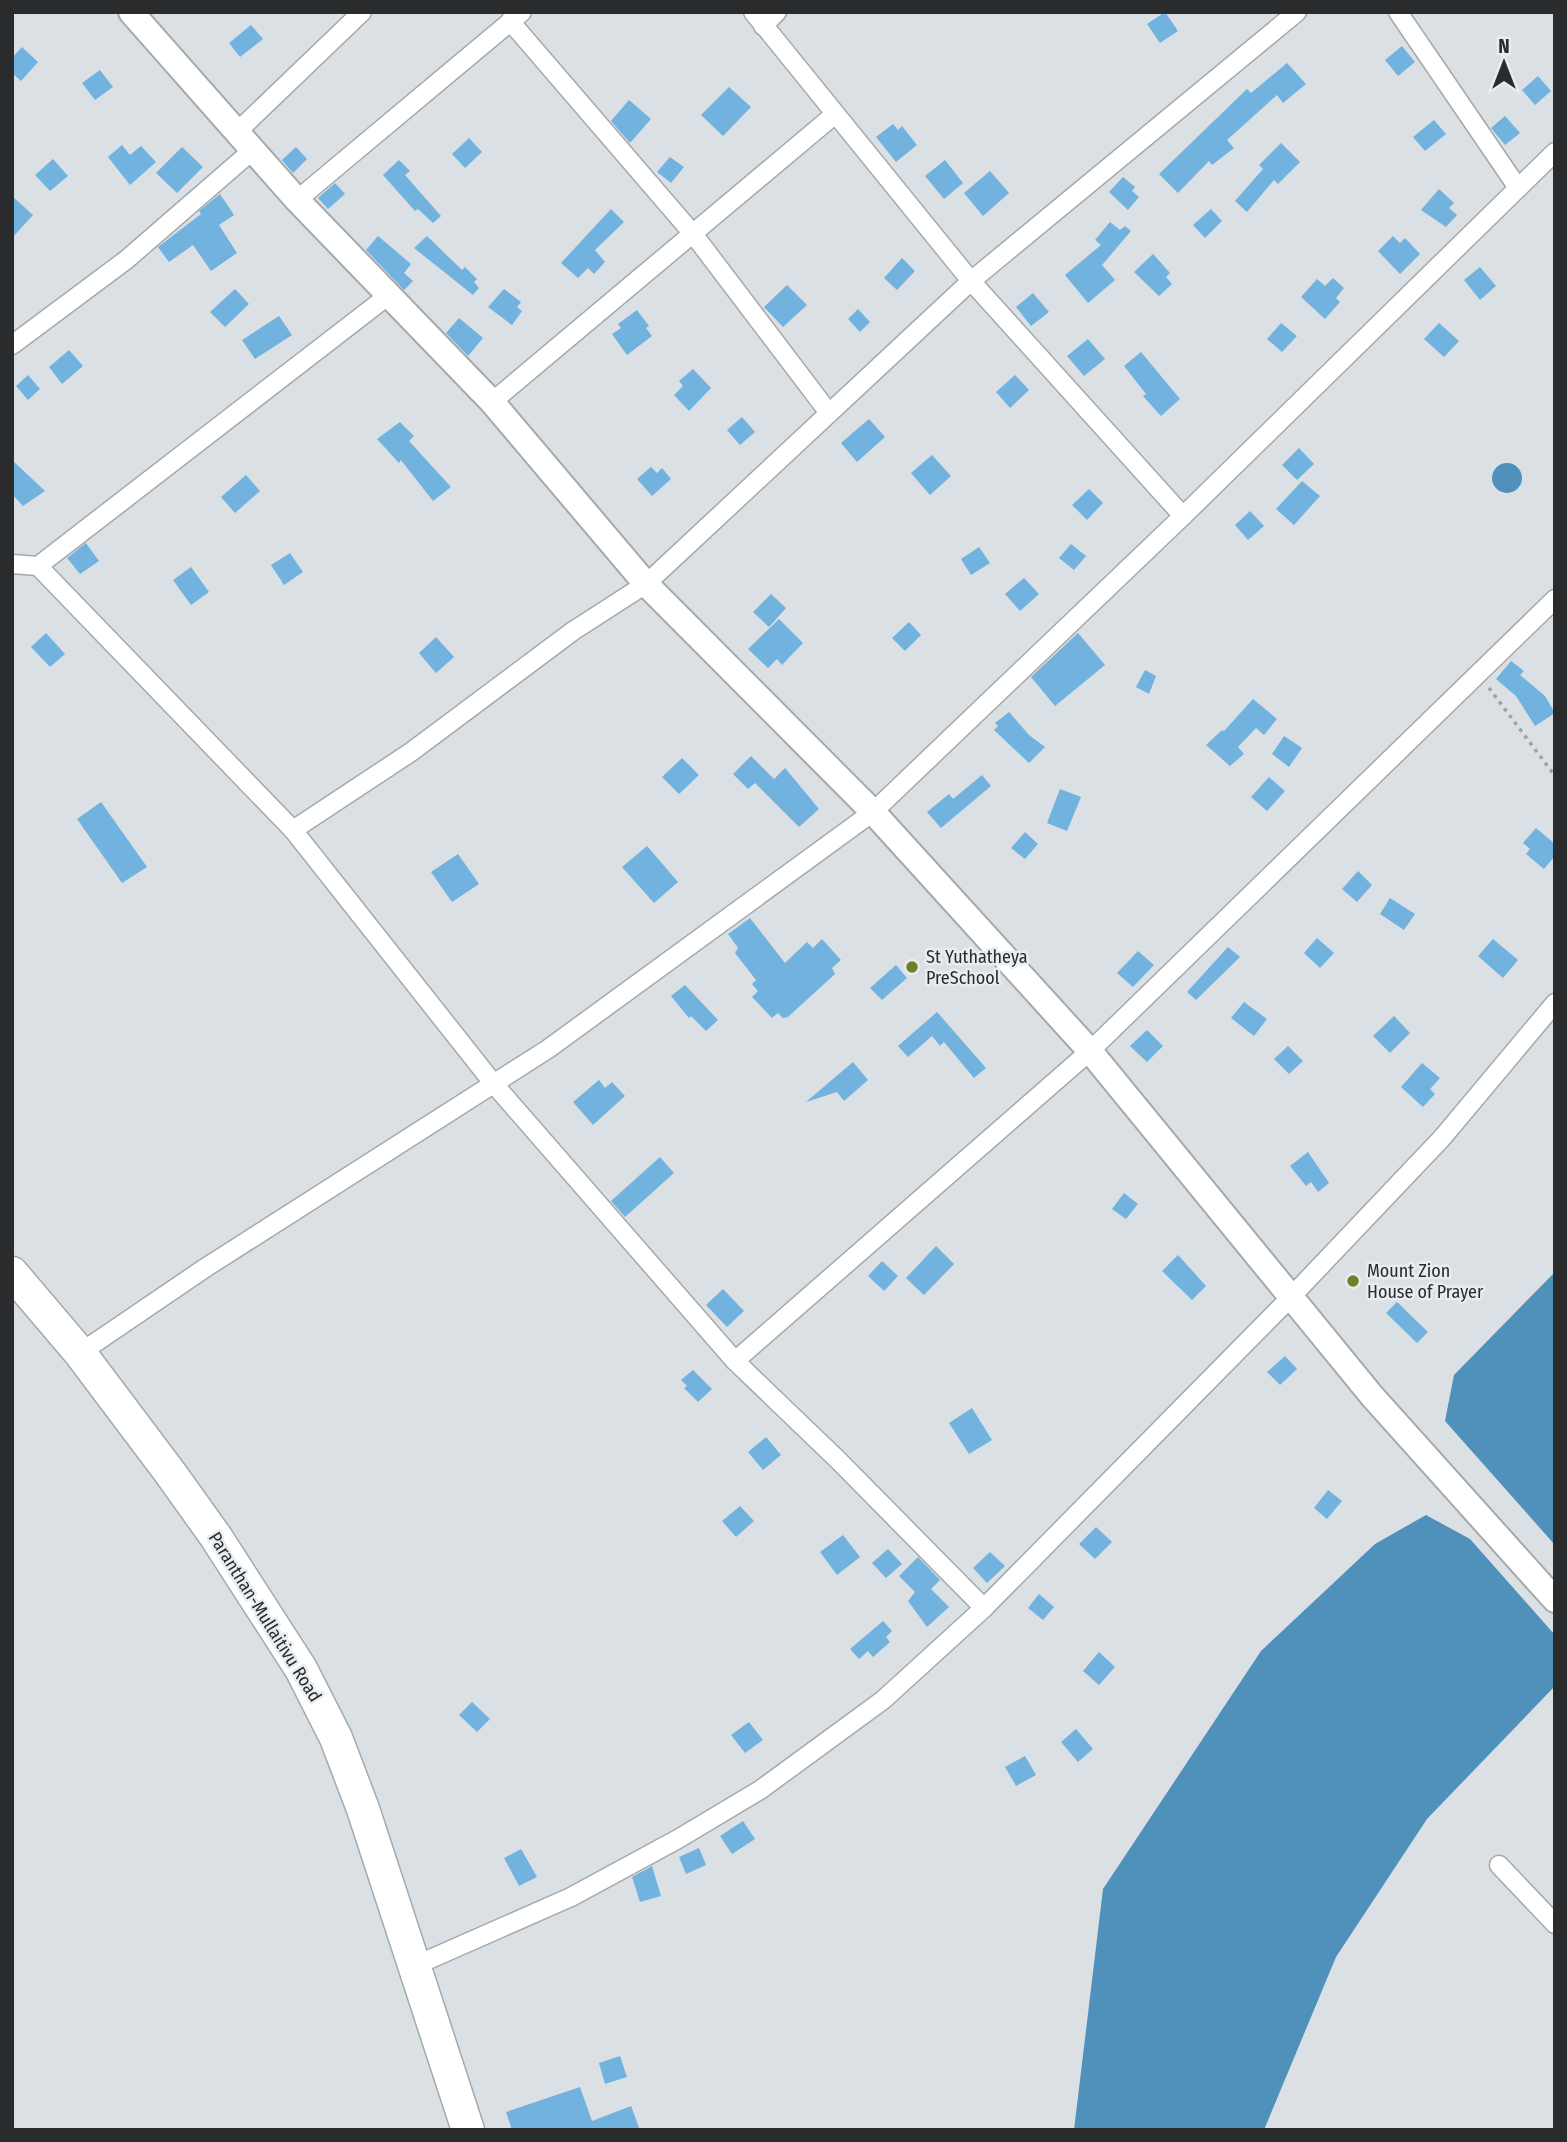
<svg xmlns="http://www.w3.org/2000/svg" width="1567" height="2142" font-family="'Fira Sans Condensed',sans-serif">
  <rect width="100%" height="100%" fill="#dbe0e4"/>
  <!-- water -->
  <g fill="#5091bb">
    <circle cx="1507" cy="478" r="15"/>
    <path d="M1555 1272V1545L1445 1421 1454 1375Z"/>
    <path d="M1426 1515 1470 1539 1555 1635V1686L1427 1819 1336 1957 1264 2130H1074L1103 1889 1261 1651 1375 1544Z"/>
  </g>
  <!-- building -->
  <g fill="#71b2de">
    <path d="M1165 12 1178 31 1160 43 1147 24Z"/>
    <path d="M251 25 263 39 240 57 229 43Z"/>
    <path d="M1402 46 1415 62 1398 76 1385 60Z"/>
    <path d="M22 47 38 62 21 81 12 73V58Z"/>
    <path d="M1287 63 1306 84 1283 103 1277 95 1227 140 1234 148 1212 165 1209 161 1178 193 1159 174 1247 89 1251 93Z"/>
    <path d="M100 70 113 87 95 100 82 83Z"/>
    <path d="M1538 76 1551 91 1535 105 1522 90Z"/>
    <path d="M729 87 751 107 723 136 701 115Z"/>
    <path d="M629 100 651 119 630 143 611 121Z"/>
    <path d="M1505 116 1520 133 1505 145 1491 128Z"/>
    <path d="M1434 120 1446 134 1425 151 1413 137Z"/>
    <path d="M893 124 898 130 902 126 917 145 896 162 876 137Z"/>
    <path d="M469 138 482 152 465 168 452 154Z"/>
    <path d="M1281 143 1300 162 1278 184 1274 180 1247 212 1235 201 1263 169 1259 165Z"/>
    <path d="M122 145 130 155 141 146 156 162 130 185 108 157Z"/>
    <path d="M182 147 203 167 177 193 156 173Z"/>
    <path d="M296 147 307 159 293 173 282 160Z"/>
    <path d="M670 157 684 167 671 183 657 172Z"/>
    <path d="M53 159 68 176 50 191 35 175Z"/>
    <path d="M399 160 410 171 405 175 441 216 433 223 418 209 415 211 383 175Z"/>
    <path d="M945 160 963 183 944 199 925 176Z"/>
    <path d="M990 171 1009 193 983 216 964 193Z"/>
    <path d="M1123 177 1135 187 1132 191 1139 197 1128 210 1109 192Z"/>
    <path d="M335 183 345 194 328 209 318 198Z"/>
    <path d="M1439 189 1454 203 1449 208 1457 215 1446 227 1421 210Z"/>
    <path d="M220 194 234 215 219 225 237 253 211 271 193 245 169 262 158 247 201 214 199 211Z"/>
    <path d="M12 196 33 215 12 238Z"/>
    <path d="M611 209 624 222 595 250 605 262 594 274 588 268 578 278 561 263Z"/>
    <path d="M1211 209 1222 221 1205 238 1193 225Z"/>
    <path d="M1110 222 1120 230 1125 226 1131 231 1102 265 1115 280 1088 303 1065 275 1101 245 1095 240Z"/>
    <path d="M378 236 411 264 404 273 413 281 404 290 366 250Z"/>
    <path d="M427 236 462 270 465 267 477 279 474 282 479 288 473 295 414 248Z"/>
    <path d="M1393 236 1400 243 1405 238 1420 254 1400 274 1378 251Z"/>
    <path d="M1153 254 1170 273 1166 277 1172 284 1159 296 1134 272Z"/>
    <path d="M902 258 915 271 897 290 884 278Z"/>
    <path d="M1480 267 1496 286 1480 300 1464 280Z"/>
    <path d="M1333 278 1344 288 1336 298 1340 302 1325 319 1301 297 1317 279 1325 286Z"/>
    <path d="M787 285 807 305 783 327 764 307Z"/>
    <path d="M235 289 249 304 225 327 210 312Z"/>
    <path d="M504 289 521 302 517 307 522 311 512 325 488 307Z"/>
    <path d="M1033 293 1049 312 1031 326 1016 307Z"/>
    <path d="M858 309 870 322 860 332 848 319Z"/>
    <path d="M637 310 649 326 646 328 652 336 627 355 612 334 621 328 618 324Z"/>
    <path d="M279 316 292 335 255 359 242 340Z"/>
    <path d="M459 318 483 338 468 356 446 333Z"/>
    <path d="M1281 323 1297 336 1282 352 1267 339Z"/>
    <path d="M1439 323 1459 341 1444 357 1424 339Z"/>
    <path d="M1088 339 1105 359 1084 376 1067 356Z"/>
    <path d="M69 350 83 366 62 384 49 367Z"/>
    <path d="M1141 352 1180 399 1161 416 1143 396 1146 394 1124 366Z"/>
    <path d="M693 369 711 388 689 411 674 395 683 386 679 381Z"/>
    <path d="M28 375 40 389 28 400 16 386Z"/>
    <path d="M1015 375 1029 390 1010 408 996 392Z"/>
    <path d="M742 417 755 432 740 445 727 430Z"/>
    <path d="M869 419 885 437 857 462 841 443Z"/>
    <path d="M400 422 414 436 409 441 451 487 433 501 401 460 399 463 377 439Z"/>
    <path d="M1299 448 1314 464 1297 480 1282 465Z"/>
    <path d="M932 455 951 476 930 495 911 473Z"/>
    <path d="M12 460 45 491 23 506 12 494Z"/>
    <path d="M651 467 657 473 662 468 671 479 652 496 637 479Z"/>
    <path d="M246 475 260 491 235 513 221 497Z"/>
    <path d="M1302 481 1320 496 1294 525 1276 509Z"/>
    <path d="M1089 489 1103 503 1087 520 1072 505Z"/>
    <path d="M1250 511 1264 526 1248 540 1235 525Z"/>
    <path d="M86 543 99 561 80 574 67 558Z"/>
    <path d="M1071 544 1086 556 1074 570 1059 558Z"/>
    <path d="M979 547 990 563 971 575 961 559Z"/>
    <path d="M290 553 303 572 284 585 271 565Z"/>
    <path d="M191 567 209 592 191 605 173 580Z"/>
    <path d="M1024 578 1039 594 1020 611 1005 594Z"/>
    <path d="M771 594 786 608 769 627 753 612Z"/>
    <path d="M779 619 803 643 782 665 777 659 768 668 748 649Z"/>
    <path d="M909 622 921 635 905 651 892 638Z"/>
    <path d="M46 633 65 654 50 667 31 647Z"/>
    <path d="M1078 633 1105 665 1055 706 1031 677Z"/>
    <path d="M436 637 454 657 436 673 419 653Z"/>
    <path d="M1511 661 1524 671 1520 675 1545 696 1555 713 1535 726 1516 696 1496 679Z"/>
    <path d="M1145 670 1156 676 1149 694 1136 687Z"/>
    <path d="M1253 699 1277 719 1264 735 1256 728 1238 747 1244 754 1230 766 1206 745 1222 730 1224 731Z"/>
    <path d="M1009 712 1029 735 1045 747 1029 763 994 730 998 726 995 723Z"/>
    <path d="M1284 736 1302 748 1289 767 1272 754Z"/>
    <path d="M751 756 774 779 785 768 819 809 799 827 755 783 748 789 733 774Z"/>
    <path d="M682 758 699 775 679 794 662 777Z"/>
    <path d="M982 775 991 786 941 828 927 812 949 794 953 799Z"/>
    <path d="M1269 777 1285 791 1267 811 1251 797Z"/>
    <path d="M1060 789 1081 797 1067 831 1047 823Z"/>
    <path d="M101 802 147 867 122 883 77 819Z"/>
    <path d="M1536 828 1555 844V856L1544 869 1526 854 1530 849 1523 843Z"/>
    <path d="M1025 832 1038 844 1025 859 1011 848Z"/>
    <path d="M647 846 678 882 654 903 622 867Z"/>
    <path d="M458 854 479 884 452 902 431 872Z"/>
    <path d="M1358 871 1372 885 1357 902 1342 889Z"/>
    <path d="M1390 898 1415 914 1404 930 1380 914Z"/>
    <path d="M750 918 785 963 807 942 813 948 822 939 841 960 832 968 835 974 788 1017 783 1018 778 1013 772 1018 752 997 758 991 752 984 756 980 735 953 738 948 728 934Z"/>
    <path d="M1317 938 1334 953 1320 968 1304 953Z"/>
    <path d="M1493 939 1518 960 1503 978 1478 956Z"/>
    <path d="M1228 947 1240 957 1196 1000 1187 992Z"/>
    <path d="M1138 951 1154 965 1133 987 1117 973Z"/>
    <path d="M896 965 907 978 882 1000 870 988Z"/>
    <path d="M685 985 718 1020 706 1031 691 1016 689 1018 671 996Z"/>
    <path d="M1244 1002 1267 1019 1254 1036 1231 1018Z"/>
    <path d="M937 1012 986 1068 974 1078 944 1042 940 1046 932 1036 908 1057 898 1046Z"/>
    <path d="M1394 1016 1410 1033 1390 1053 1373 1036Z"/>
    <path d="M1147 1030 1163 1046 1147 1062 1130 1046Z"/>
    <path d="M1288 1046 1303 1061 1289 1074 1274 1059Z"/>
    <path d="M853 1062 868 1080 844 1101 837 1092 806 1102Z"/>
    <path d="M1422 1063 1440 1078 1430 1089 1435 1094 1423 1107 1401 1087Z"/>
    <path d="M599 1080 605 1088 612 1082 625 1096 593 1125 573 1102Z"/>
    <path d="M1308 1152 1329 1183 1318 1192 1311 1182 1306 1186 1290 1166Z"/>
    <path d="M660 1157 674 1173 625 1217 611 1201Z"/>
    <path d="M1124 1193 1138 1204 1126 1219 1112 1209Z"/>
    <path d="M936 1246 954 1264 924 1295 906 1278Z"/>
    <path d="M1178 1255 1206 1286 1192 1300 1162 1271Z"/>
    <path d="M882 1261 898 1276 884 1291 868 1276Z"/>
    <path d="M723 1289 744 1311 727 1327 706 1305Z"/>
    <path d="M1397 1302 1428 1332 1417 1343 1386 1313Z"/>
    <path d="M1285 1356 1297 1369 1280 1385 1267 1372Z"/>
    <path d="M693 1370 712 1389 698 1402 684 1388 687 1386 681 1380Z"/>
    <path d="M972 1408 992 1440 969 1454 949 1423Z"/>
    <path d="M766 1437 781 1455 763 1470 748 1452Z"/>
    <path d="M1328 1490 1342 1501 1327 1519 1314 1508Z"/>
    <path d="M740 1506 754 1521 736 1537 722 1521Z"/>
    <path d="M1096 1527 1112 1542 1095 1559 1079 1544Z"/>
    <path d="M843 1535 860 1557 837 1575 820 1552Z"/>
    <path d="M888 1549 902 1564 886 1578 872 1563Z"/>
    <path d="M990 1552 1005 1566 987 1583 973 1568Z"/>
    <path d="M918 1557 940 1580 931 1589 949 1607 927 1627 908 1601 915 1592 899 1576Z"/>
    <path d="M1039 1594 1054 1607 1043 1620 1028 1608Z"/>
    <path d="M883 1621 892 1631 886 1637 890 1642 873 1657 868 1651 859 1659 850 1649Z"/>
    <path d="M1099 1652 1115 1667 1099 1685 1083 1671Z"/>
    <path d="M472 1702 490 1719 477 1732 459 1715Z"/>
    <path d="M749 1722 763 1740 745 1753 731 1735Z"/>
    <path d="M1076 1729 1093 1749 1078 1762 1061 1742Z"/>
    <path d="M1025 1756 1036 1775 1016 1786 1005 1767Z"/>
    <path d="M743 1821 755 1839 732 1854 720 1836Z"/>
    <path d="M699 1848 706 1865 686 1874 679 1857Z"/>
    <path d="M521 1849 537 1877 519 1886 504 1858Z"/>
    <path d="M652 1866 661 1896 640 1902 632 1877Z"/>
    <path d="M620 2056 627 2077 605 2084 599 2063Z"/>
    <path d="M580 2087 592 2121 631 2106 640 2130H512L506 2112Z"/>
  </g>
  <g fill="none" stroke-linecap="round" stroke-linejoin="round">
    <defs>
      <g id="street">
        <path d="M753 12 971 281 1183 516"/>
        <path d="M1398 12 1518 188"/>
        <path d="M510 21 694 235 829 413"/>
        <path d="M763 26 777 12"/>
        <path d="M239 130 362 12"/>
        <path d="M297 200 522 12"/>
        <path d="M12 345 126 260 254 149"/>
        <path d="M492 402 834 115"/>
        <path d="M12 564 38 566 293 830 411 752 573 631 646 584 971 281 1297 12"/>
        <path d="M38 566 389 295"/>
        <path d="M293 830 493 1083 735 1361 838 1460 984 1608"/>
        <path d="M80 1353 205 1268 548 1049 873 812 1183 516 1555 152"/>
        <path d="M735 1361 1090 1051 1555 599"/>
        <path d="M1499 1865 1555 1924"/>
        <path d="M412 1967 571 1897 678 1839 760 1790 883 1700 984 1608 1291 1297 1442 1138 1555 1003"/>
      </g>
      <path id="secondary" d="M131 12 297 200 492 402 646 584 873 812 1090 1051 1372 1396 1555 1600"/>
      <path id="highway" d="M12 1273 80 1353 171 1474 216 1537 301 1669 336 1738 363 1809 468 2130"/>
    </defs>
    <!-- street casing -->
    <use href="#street" stroke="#a4a9ac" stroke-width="21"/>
    <!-- secondary casing -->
    <use href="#secondary" stroke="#a4a9ac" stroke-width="28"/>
    <!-- highway casing -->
    <use href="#highway" stroke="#a4a9ac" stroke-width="35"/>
    <!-- path -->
    <path stroke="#9ea2a5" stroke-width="3.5" stroke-dasharray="3.5 5" stroke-linecap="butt" d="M1489 688 1555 776"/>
    <!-- street -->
    <use href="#street" stroke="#fff" stroke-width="18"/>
    <!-- secondary -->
    <use href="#secondary" stroke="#fff" stroke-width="24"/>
    <!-- highway -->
    <use href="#highway" stroke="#fff" stroke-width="32"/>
  </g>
  <!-- markers -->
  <g fill="#747f2c" stroke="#e8edf1" stroke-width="2.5">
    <circle cx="912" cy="967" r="7"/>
    <circle cx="1353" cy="1281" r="7"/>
  </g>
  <g text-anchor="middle" stroke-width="5" stroke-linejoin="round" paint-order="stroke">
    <!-- poi labels -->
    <g font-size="18" fill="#292b2d" stroke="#e8edf1" text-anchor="start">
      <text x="926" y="963">St Yuthatheya<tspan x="926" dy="21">PreSchool</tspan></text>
      <text x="1367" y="1277">Mount Zion<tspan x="1367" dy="21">House of Prayer</tspan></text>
    </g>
    <!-- street labels -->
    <g font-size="18" fill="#292b2d" stroke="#e8edf1">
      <text transform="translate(265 1617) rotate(58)" y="6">Paranthan-Mullaitivu Road</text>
    </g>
  </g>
  <!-- border -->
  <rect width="1567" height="2142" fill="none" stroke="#292b2d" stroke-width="28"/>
  <!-- north arrow -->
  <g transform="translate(1504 63)" stroke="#e8edf1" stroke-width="5" paint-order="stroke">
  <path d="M0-5L12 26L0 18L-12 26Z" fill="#292b2d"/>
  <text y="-10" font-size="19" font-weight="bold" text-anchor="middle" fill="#292b2d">N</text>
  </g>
</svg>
